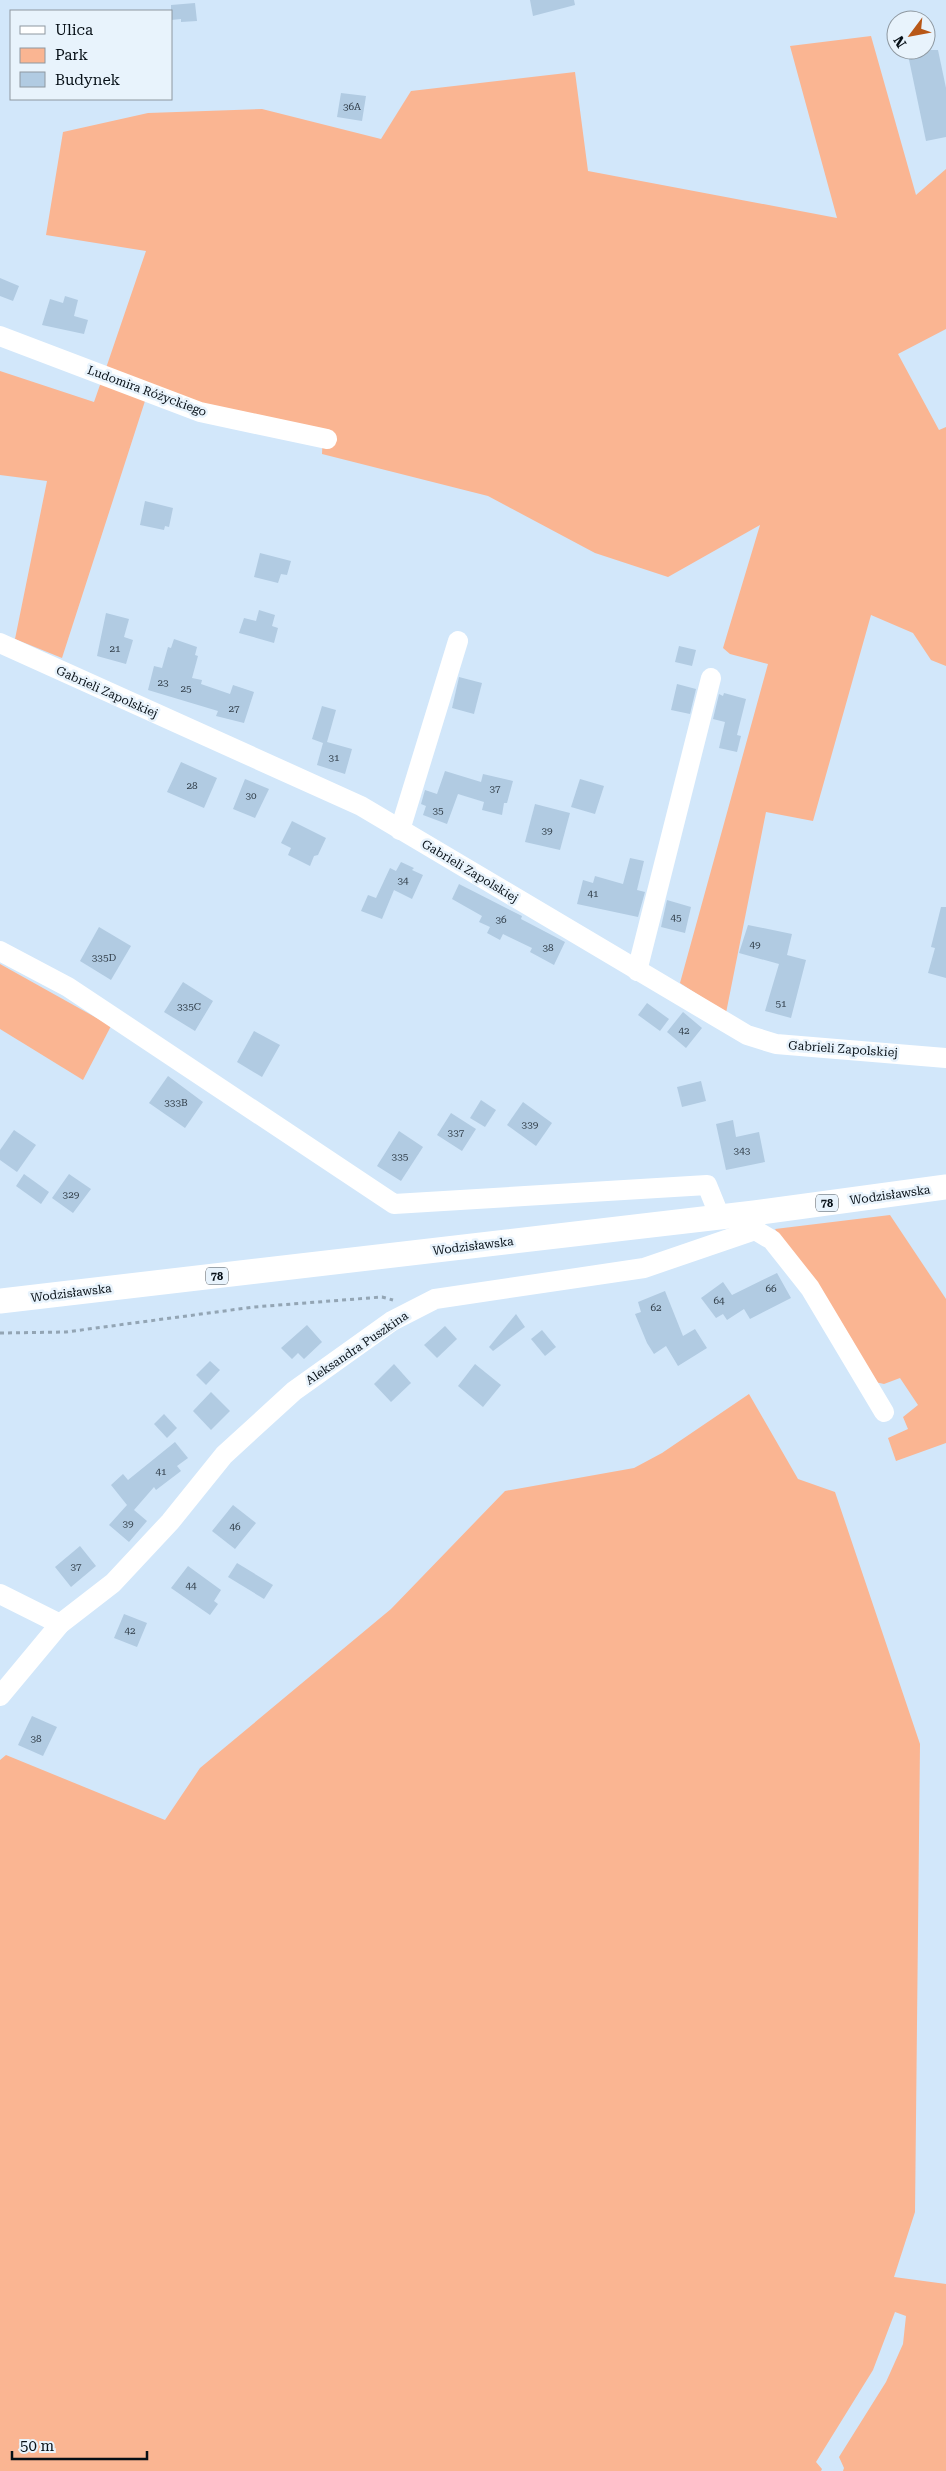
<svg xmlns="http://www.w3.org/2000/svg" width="946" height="2471" font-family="'Roboto Serif',serif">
  <rect width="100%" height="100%" fill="#d2e7fa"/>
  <!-- green -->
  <g fill="#fab592">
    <path d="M871 36 916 195 946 169V329L898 354 939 430 946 427V666L931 660 913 633 871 615 813 821 766 812 726 1013 680 983 768 664 730 654 723 648 760 525 668 577 595 553 488 496 322 454 323 432 199 406 105 371 146 251 46 235 63 132 148 113 262 109 381 139 411 91 575 72 588 171 837 218 790 46Z"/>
    <path d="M0 371 94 402 101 382 145 401 62 658 15 639 47 481 0 475Z"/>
    <path d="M0 964 111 1026 83 1080 0 1029Z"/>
    <path d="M890 1215 946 1299V1443L896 1461 888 1438 908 1429 903 1417 918 1405 900 1378 884 1384 875 1382 775 1229Z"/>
    <path d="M749 1394 798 1479 835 1492 920 1744 915 2212 894 2277 946 2284V2471H843L844 2468 839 2457 886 2382 903 2344 906 2316 895 2312 873 2370 816 2462 822 2469 821 2471H0V1760L6 1755 165 1820 200 1768 391 1609 505 1491 634 1468 662 1453Z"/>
  </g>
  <!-- building -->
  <g fill="#b1cbe2">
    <path d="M530 0H574L575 5 533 16Z"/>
    <path d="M195 3 197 21 181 22V19L171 20V5Z"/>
    <path d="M907 50H938L946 88V137L926 141Z"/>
    <path d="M341 93 366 96 362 121 337 117Z"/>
    <path d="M0 278 19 286 13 301 0 296Z"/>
    <path d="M65 296 78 300 74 316 88 320 84 334 42 325 50 299 63 303Z"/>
    <path d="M145 501 173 508 169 527 165 526 164 530 140 525Z"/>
    <path d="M260 553 291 561 287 575 281 574 278 583 254 577Z"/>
    <path d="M259 610 275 615 272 626 278 628 274 643 239 633 244 618 256 621Z"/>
    <path d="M106 613 129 619 124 637 133 640 126 664 97 656Z"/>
    <path d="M174 639 197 647 195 655 198 656 192 678 202 680 201 684 230 694 233 685 254 692 244 723 216 716 218 711 148 690 154 666 162 668 168 647 171 648Z"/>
    <path d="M679 646 696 650 692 666 675 662Z"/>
    <path d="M459 677 482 683 474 714 452 708Z"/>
    <path d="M677 684 696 689 690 714 671 710Z"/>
    <path d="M724 693 746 699 737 735 741 736 737 752 719 748 725 722 713 719 719 694 723 696Z"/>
    <path d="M322 706 336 710 327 742 352 749 345 774 317 765 323 743 312 739Z"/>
    <path d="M181 762 217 778 204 808 167 792Z"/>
    <path d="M445 771 481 782 483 774 513 781 507 803H504L502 815 482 810 484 802 458 794 447 824 423 815 426 806 421 804 425 790 437 794Z"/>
    <path d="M245 779 269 789 255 818 233 809Z"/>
    <path d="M580 779 604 786 595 814 571 807Z"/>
    <path d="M535 804 570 813 560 850 525 842Z"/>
    <path d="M292 821 326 838 318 855 314 856 310 866 288 855 291 848 281 843Z"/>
    <path d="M630 858 644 861 637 890 645 892 638 917 577 904 583 880 593 883 595 876 623 884Z"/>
    <path d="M401 862 414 868 412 870 423 875 412 899 394 890 382 919 361 911 368 895 376 898 390 868 396 871Z"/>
    <path d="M459 884 522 916 521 919 565 942 554 965 530 952 532 948 503 934 500 940 487 933 490 927 479 922 482 916 452 899Z"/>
    <path d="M667 900 691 907 685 933 661 927Z"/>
    <path d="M941 907H946V978L928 973 935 948 931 947Z"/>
    <path d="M748 925 792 934 787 955 806 960 791 1018 765 1011 779 964 739 953Z"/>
    <path d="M99 927 131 946 111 980 80 961Z"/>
    <path d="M183 982 213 1001 195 1031 164 1012Z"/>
    <path d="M647 1003 669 1019 660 1031 638 1015Z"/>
    <path d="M683 1012 702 1028 686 1048 667 1032Z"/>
    <path d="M254 1031 280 1045 262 1077 237 1062Z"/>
    <path d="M168 1076 203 1102 185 1128 149 1103Z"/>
    <path d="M701 1081 706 1101 682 1107 677 1087Z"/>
    <path d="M481 1100 496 1110 485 1127 470 1118Z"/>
    <path d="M523 1102 552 1123 536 1146 507 1125Z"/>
    <path d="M451 1113 476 1129 462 1151 437 1135Z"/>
    <path d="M733 1120 736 1137 759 1132 765 1162 726 1170 716 1124Z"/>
    <path d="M14 1130 36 1145 17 1172 0 1160V1150Z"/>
    <path d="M399 1131 423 1147 401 1181 377 1166Z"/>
    <path d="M24 1174 49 1192 41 1204 16 1186Z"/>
    <path d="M69 1174 91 1189 73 1213 52 1198Z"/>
    <path d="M777 1273 791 1298 750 1319 744 1309 727 1320 723 1314 716 1318 701 1298 723 1282 732 1295Z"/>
    <path d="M665 1291 683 1336 695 1329 707 1348 678 1366 666 1346 654 1354 647 1343 635 1314 641 1312 638 1302Z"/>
    <path d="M516 1314 525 1327 493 1351 489 1347Z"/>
    <path d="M307 1325 322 1342 304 1359 298 1353 292 1359 281 1348Z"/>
    <path d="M445 1326 457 1339 437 1358 424 1345Z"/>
    <path d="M542 1330 556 1347 545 1356 531 1339Z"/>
    <path d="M210 1361 220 1370 206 1385 196 1375Z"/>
    <path d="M394 1364 411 1383 391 1402 374 1384Z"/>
    <path d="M475 1364 501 1385 483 1407 458 1386Z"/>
    <path d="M211 1392 230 1411 211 1430 193 1411Z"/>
    <path d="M164 1414 177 1428 167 1438 154 1424Z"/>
    <path d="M175 1442 188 1458 177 1466 181 1471 156 1490 154 1487 134 1510 147 1521 129 1542 109 1525 127 1505 111 1485 123 1474 128 1480Z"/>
    <path d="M233 1505 256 1523 235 1549 212 1531Z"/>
    <path d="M80 1546 96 1566 71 1587 55 1567Z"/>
    <path d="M237 1563 273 1585 264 1599 228 1577Z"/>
    <path d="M188 1566 221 1590 214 1601 218 1604 210 1615 171 1588Z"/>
    <path d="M124 1614 147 1623 137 1647 114 1638Z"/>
    <path d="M32 1716 57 1727 43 1756 18 1745Z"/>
  </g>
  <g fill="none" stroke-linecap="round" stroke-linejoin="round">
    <!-- path -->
    <path stroke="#93a5b4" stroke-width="3" stroke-dasharray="4 4" stroke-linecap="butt" d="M0 1333 66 1332 254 1307 382 1297 393 1300"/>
    <!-- minor -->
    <g stroke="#fff" stroke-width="20">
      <path d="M0 336 200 412 327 439"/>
      <path d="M0 643 361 806 747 1035 776 1044 946 1058"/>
      <path d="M400 830 458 641"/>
      <path d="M0 951 68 987 394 1204 707 1185 720 1217"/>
      <path d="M637 971 711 678"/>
      <path d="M755 1230 772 1240 810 1288 884 1412"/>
      <path d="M0 1594 60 1624"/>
      <path d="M0 1696 60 1624 113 1583 170 1522 224 1455 294 1391 392 1321 435 1299 644 1268 755 1230 754 1213"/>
    </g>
    <!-- major -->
    <path stroke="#fff" stroke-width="25" d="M0 1301 754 1213 946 1187"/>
  </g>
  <g text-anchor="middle" stroke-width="5" stroke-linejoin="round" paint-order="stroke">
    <!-- number labels -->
    <g font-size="10" fill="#313e49">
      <text x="352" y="110">36A</text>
      <text x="115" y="652">21</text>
      <text x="163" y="686">23</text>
      <text x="186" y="692">25</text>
      <text x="234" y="712">27</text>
      <text x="334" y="761">31</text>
      <text x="192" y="789">28</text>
      <text x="495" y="792">37</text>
      <text x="251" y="799">30</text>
      <text x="438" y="814">35</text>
      <text x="547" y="834">39</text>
      <text x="403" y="884">34</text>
      <text x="593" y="897">41</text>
      <text x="676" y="921">45</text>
      <text x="501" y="923">36</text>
      <text x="755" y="948">49</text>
      <text x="548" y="951">38</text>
      <text x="104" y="961">335D</text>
      <text x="781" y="1007">51</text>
      <text x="189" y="1010">335C</text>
      <text x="684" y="1034">42</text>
      <text x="176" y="1106">333B</text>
      <text x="530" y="1128">339</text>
      <text x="456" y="1136">337</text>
      <text x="742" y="1154">343</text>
      <text x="400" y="1160">335</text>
      <text x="71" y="1198">329</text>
      <text x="771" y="1292">66</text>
      <text x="719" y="1304">64</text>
      <text x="656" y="1311">62</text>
      <text x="161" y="1475">41</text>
      <text x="128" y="1527">39</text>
      <text x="235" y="1530">46</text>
      <text x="76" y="1570">37</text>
      <text x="191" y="1589">44</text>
      <text x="130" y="1634">42</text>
      <text x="36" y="1742">38</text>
    </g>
    <!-- shield labels -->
    <g fill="#e8f3fc" stroke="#4a535b" stroke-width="1">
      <rect x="816" y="1194.5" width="22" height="17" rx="4"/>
      <rect x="206" y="1267.5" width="22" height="17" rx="4"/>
    </g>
    <g font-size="11" font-weight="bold" fill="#060f16">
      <text x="827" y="1207">78</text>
      <text x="217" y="1280">78</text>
    </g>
    <!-- street labels -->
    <g font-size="12" fill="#060f16" stroke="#e8f3fc">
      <text transform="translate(147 391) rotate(20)" y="4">Ludomira Różyckiego</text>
      <text transform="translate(107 692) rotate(24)" y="4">Gabrieli Zapolskiej</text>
      <text transform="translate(470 871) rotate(31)" y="4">Gabrieli Zapolskiej</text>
      <text transform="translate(843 1049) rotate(4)" y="4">Gabrieli Zapolskiej</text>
      <text transform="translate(890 1195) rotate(-8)" y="4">Wodzisławska</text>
      <text transform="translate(473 1246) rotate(-7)" y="4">Wodzisławska</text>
      <text transform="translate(71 1293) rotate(-7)" y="4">Wodzisławska</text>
      <text transform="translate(357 1348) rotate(-34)" y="4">Aleksandra Puszkina</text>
    </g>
  </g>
  <!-- legend -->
  <rect x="10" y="10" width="162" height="90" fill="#e8f3fc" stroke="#8e98a0"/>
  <rect x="20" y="26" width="25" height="8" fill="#ffffff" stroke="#8e98a0"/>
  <text x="55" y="35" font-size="15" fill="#060f16">Ulica</text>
  <rect x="20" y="48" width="25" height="15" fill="#fab592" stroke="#8e98a0"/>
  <text x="55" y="60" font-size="15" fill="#060f16">Park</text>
  <rect x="20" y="72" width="25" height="15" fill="#b1cbe2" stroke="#8e98a0"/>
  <text x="55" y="85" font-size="15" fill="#060f16">Budynek</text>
  <!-- north arrow -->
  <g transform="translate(911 35) rotate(238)"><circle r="24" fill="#e8f3fc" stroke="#8e98a0"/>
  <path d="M0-4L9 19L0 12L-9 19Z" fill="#b85717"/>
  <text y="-8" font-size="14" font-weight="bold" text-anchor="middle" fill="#060f16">N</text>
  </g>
  <!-- scale -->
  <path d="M12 2451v8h135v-8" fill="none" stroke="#060f16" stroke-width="2.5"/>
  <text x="20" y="2451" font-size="15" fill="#060f16" stroke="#e8f3fc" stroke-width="4" paint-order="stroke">50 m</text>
</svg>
